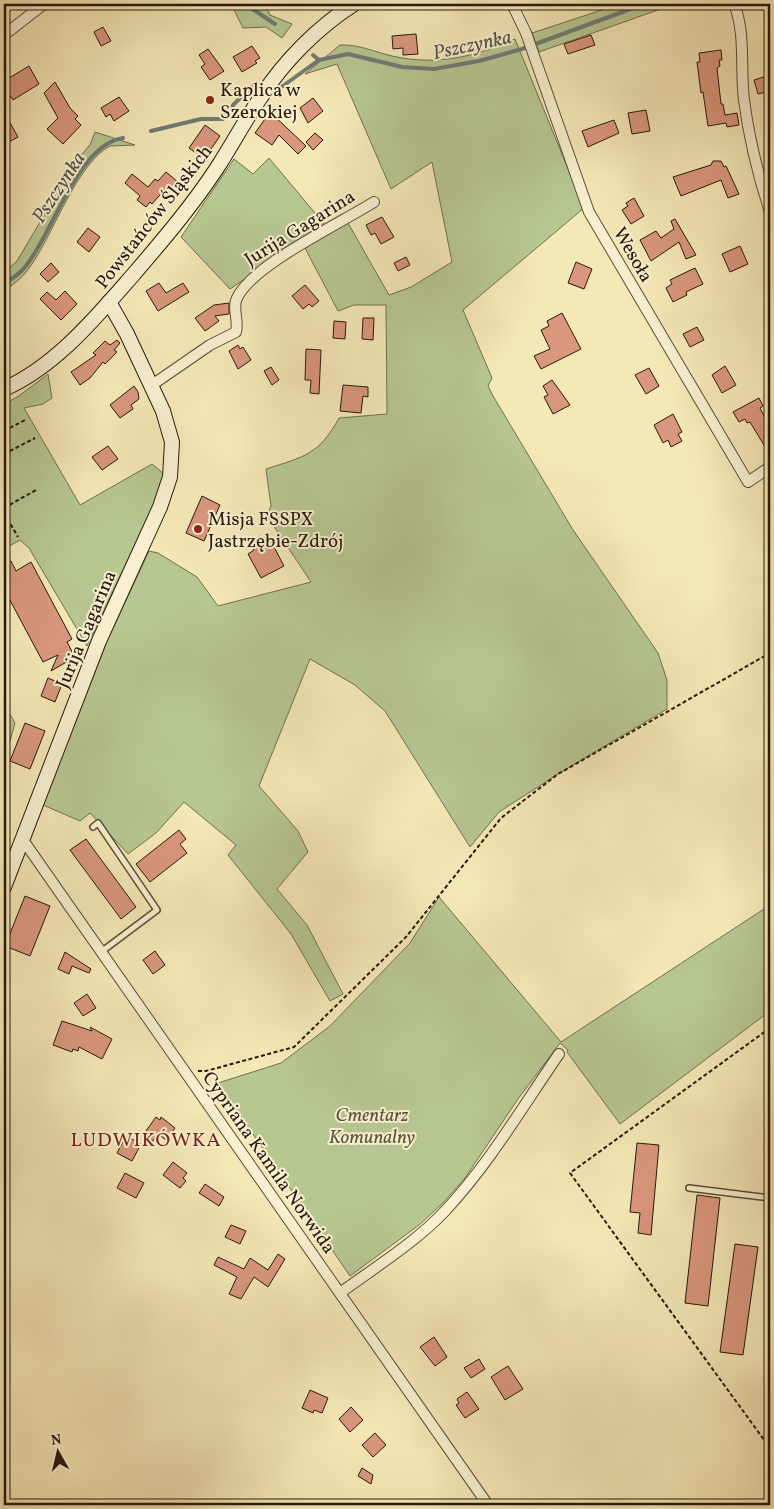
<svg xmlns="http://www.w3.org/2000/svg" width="774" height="1509" font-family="Vollkorn,serif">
  <rect width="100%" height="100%" fill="#f5e8b7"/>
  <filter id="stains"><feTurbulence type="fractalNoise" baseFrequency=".004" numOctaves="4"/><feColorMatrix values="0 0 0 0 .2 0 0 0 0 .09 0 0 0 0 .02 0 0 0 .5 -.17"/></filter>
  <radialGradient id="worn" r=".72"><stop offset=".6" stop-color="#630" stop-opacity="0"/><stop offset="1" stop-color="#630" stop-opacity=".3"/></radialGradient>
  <!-- green -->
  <g fill="#b7c792" stroke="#6f704e">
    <path d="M231 4H265L270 15 292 24 282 38 266 27 243 28Z"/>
    <path d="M620 4H675L539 52 532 33Z"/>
    <path d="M515 39 584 208 463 310 492 378 488 386 493 396 573 530 658 653 667 680V709L558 774 499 812 470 847 385 711 355 685 310 659 259 786 298 831 308 852 277 889 307 925 343 994 330 1001 291 934 228 855 236 845 184 802 156 833 128 854 90 813 80 821 43 805 96 665 149 551 158 553 197 577 218 606 311 582 267 516 271 506 266 469C303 457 319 455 339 418L387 414 386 305H354L338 311 305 248 348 223 389 295 411 287 452 262 432 162 391 189 337 64 305 74 340 45C358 44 375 52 392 56 436 66 475 57 515 39Z"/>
    <path d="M95 132 135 145 110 146C75 165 52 239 27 271 21 279 12 285 4 291V273L17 261 76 161 90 145Z"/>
    <path d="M269 158 325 225 230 289 181 237 234 159 253 174Z"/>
    <path d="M48 374 52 398 43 404 24 408 80 505 152 464 164 474 159 494 87 646 29 548 20 540 4 549V404L19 396Z"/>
    <path d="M4 704 15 723 5 759H4Z"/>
    <path d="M439 897 561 1042 770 905V1011L620 1124 567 1052 568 1050 560 1043 518 1099 465 1178 442 1204 419 1225 350 1276 218 1083 281 1063 330 1026 410 943Z"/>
  </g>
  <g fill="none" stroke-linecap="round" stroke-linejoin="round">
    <!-- stream -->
    <g stroke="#717b75" stroke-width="4">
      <path d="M245 4 275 24"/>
      <path d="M313 55 319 60"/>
      <path d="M280 88 319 60 348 54 402 67 434 69 479 61 522 49 644 4"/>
      <path d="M151 131 201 119H223L234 104 256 83"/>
      <path d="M4 284C11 279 20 274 25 267 53 234 77 145 123 138"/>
    </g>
  </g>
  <!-- building -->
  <g fill="#d9977d" stroke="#27180b">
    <path d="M103 27 111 41 101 46 94 32Z"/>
    <path d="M416 34 418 54 403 55V48L393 49 392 36Z"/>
    <path d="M591 35 595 45 568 54 564 44Z"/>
    <path d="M252 46 260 58 255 61 257 63 242 72 233 57Z"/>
    <path d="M208 49 224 71 210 80 201 67 205 64 199 55Z"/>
    <path d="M721 50 722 60H719L720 66 717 68 721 104H723L725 115 737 113 739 125 727 127 726 123 708 126 703 92 701 93 697 62H700L699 53Z"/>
    <path d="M29 66 39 84 13 100 4 86V81Z"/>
    <path d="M770 75V91L758 94 754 80Z"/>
    <path d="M55 82 70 108 78 116 75 119 81 125 63 144 47 129 58 118 44 93Z"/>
    <path d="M119 97 129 111 114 121 110 114 106 117 101 108Z"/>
    <path d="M313 98 323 111 308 123 300 108Z"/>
    <path d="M646 110 650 131 632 134 628 113Z"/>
    <path d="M4 112 18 137 9 142 4 133Z"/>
    <path d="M270 112 306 146 298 154 279 135 272 145 255 133Z"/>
    <path d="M614 120 619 133 588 147 582 131Z"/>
    <path d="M205 125 220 136 204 159 189 148Z"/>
    <path d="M315 133 323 140 313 150 306 142Z"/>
    <path d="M713 161H721L724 167 726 166 739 194 728 198 721 180 681 196 673 177 711 165Z"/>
    <path d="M166 172 178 182 169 193 165 189 152 204 150 202 146 207 137 200 140 196 125 183 132 174 148 187 155 179 158 181Z"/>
    <path d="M634 198 644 216 631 224 622 210 628 206 626 203Z"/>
    <path d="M382 217 394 237 381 244 375 233 371 235 366 225Z"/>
    <path d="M675 219 696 255 686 259 679 242 651 261 640 240 656 231 661 238 674 229 671 221Z"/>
    <path d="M88 228 100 237 89 252 77 242Z"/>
    <path d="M740 246 748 264 730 272 722 254Z"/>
    <path d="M406 257 410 265 398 271 394 263Z"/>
    <path d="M576 262 592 269 584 289 568 283Z"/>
    <path d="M51 263 59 272 48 282 40 274Z"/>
    <path d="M695 268 703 284 686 292 687 295 673 302 666 288 672 284 670 280Z"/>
    <path d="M159 283 166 293 183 283 189 292 158 311 146 291Z"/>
    <path d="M305 285 319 301 312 307 309 304 303 309 292 296Z"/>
    <path d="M65 291 77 304 61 320 40 299 47 292 56 300Z"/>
    <path d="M229 303V314L215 316 219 321 205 331 195 318 214 305Z"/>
    <path d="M562 313 581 349 541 369 534 356 550 349 541 330 549 326 547 321Z"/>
    <path d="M363 318H374L373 340 362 339Z"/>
    <path d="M334 321 346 322 345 339 333 338Z"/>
    <path d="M697 327 704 340 690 347 683 334Z"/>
    <path d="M117 340 120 343 114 350 117 352 105 364 103 362 90 378 80 385 71 372 96 355 93 353 105 341 110 345Z"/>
    <path d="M238 345 240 349 243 347 251 360 238 369 229 351Z"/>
    <path d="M306 349 321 350 319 394 310 393 311 380H305Z"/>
    <path d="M725 366 736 385 722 393 712 375Z"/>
    <path d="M271 367 279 380 272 385 264 371Z"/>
    <path d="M649 368 659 386 646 394 635 375Z"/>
    <path d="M552 380 570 405 553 414 544 397 548 395 543 386Z"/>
    <path d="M343 385 368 387V397L363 396 361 413 340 411Z"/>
    <path d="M134 386 138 392 139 399 131 405 133 409 120 418 110 405Z"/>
    <path d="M759 398 763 406 760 408 770 427V455L750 422 747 423 745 419 739 422 733 412Z"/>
    <path d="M673 414 682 432 678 434 682 441 671 447 668 440 663 443 654 425Z"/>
    <path d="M108 446 118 459 102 470 92 457Z"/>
    <path d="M202 496 220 505 204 541 186 533Z"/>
    <path d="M261 536 265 544 271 541 284 566 261 578 248 554 254 550 249 542Z"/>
    <path d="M11 561 16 571 31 562 72 639 67 642 75 657 51 671 58 655 43 662 4 589V565Z"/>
    <path d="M48 678 62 684 55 702 41 696Z"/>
    <path d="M25 723 45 731 30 769 10 761Z"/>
    <path d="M179 830 186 839 180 844 187 853 150 882 136 864Z"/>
    <path d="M86 839 136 907 121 919 70 850Z"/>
    <path d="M25 896 50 906 30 956 5 946Z"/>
    <path d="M155 951 165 965 153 974 143 960Z"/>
    <path d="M65 952 91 969 89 973 72 966 69 974 58 969Z"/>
    <path d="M87 994 96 1008 83 1016 74 1003Z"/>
    <path d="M62 1021 92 1031 90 1027 112 1039 102 1059 79 1047 78 1051 73 1049 72 1052 53 1045Z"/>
    <path d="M156 1117 160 1120 161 1117 175 1128 166 1140 158 1134 153 1141 143 1135Z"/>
    <path d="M126 1136 141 1144 132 1161 117 1153Z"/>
    <path d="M637 1143 659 1145 651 1235 638 1233 640 1213 630 1212Z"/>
    <path d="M173 1162 187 1173 183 1178 186 1181 180 1188 163 1175Z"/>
    <path d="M125 1173 144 1183 136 1198 117 1188Z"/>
    <path d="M205 1184 224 1197 219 1206 199 1193Z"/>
    <path d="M697 1195 720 1198 708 1306 685 1303Z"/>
    <path d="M231 1225 246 1231 240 1244 225 1237Z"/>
    <path d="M735 1244 758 1247 743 1355 720 1352Z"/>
    <path d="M278 1254 285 1259 268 1287 254 1277 241 1299 229 1294 237 1277 214 1265 218 1257 244 1269 250 1258 268 1270Z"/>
    <path d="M434 1337 447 1357 435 1366 420 1347Z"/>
    <path d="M479 1359 485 1369 471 1378 464 1368Z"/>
    <path d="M508 1366 523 1389 505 1400 491 1377Z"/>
    <path d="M310 1390 328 1398 322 1413 314 1410 313 1413 302 1408Z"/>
    <path d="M467 1392 479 1409 465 1418 456 1405 459 1403 457 1399Z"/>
    <path d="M351 1407 363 1420 350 1432 339 1419Z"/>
    <path d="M375 1433 386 1445 373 1457 362 1445Z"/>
    <path d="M362 1468 373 1475 371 1484 358 1476Z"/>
  </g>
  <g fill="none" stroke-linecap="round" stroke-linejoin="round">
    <defs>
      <g id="lane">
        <path d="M93 827 98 823 157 910 101 952"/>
        <path d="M689 1188 770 1198"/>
      </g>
      <g id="street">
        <path d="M512 4 526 33 589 212 748 482 770 467"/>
        <path d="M734 4C746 33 740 69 744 100 749 138 758 175 770 212"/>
        <path d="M4 35 44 4"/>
        <path d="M152 385 210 345 236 332C239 321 232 307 237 298 252 265 341 223 374 202"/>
        <path d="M23 840 488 1505"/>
        <path d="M340 1293C374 1268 416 1242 445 1211 489 1164 523 1106 559 1054"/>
      </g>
      <g id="secondary">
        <path d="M4 389C56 366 96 317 133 275 163 240 192 206 217 168 232 145 245 120 261 97 284 61 318 27 354 4"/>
        <path d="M4 887 99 641 160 507 170 477 172 442 163 411 127 334 109 302"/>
      </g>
    </defs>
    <!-- lane casing -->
    <use href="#lane" stroke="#5a4c36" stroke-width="8"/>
    <!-- street casing -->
    <use href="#street" stroke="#5a4c36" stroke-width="12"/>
    <!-- secondary casing -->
    <use href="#secondary" stroke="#27180b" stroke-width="16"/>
    <!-- path -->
    <g stroke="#27180b" stroke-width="2" stroke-dasharray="4 2.5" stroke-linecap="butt">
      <path d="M4 431 25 420"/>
      <path d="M4 454 35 438"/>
      <path d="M4 508 36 490"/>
      <path d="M4 513 18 537"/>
      <path d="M770 1028 570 1173 770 1448"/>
      <path d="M198 1071H206L294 1047 406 937 501 818 558 774 770 653"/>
    </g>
    <!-- lane -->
    <use href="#lane" stroke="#f8f0d0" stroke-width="5"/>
    <!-- street -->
    <use href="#street" stroke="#f8f0d0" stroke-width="10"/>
    <!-- secondary -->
    <use href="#secondary" stroke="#f8f0d0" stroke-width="14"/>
  </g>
  <!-- markers -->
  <g fill="#8f2418" stroke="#f8f0d0" stroke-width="2">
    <circle cx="210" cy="100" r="5"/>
    <circle cx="198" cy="529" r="5"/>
  </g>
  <g text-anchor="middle" stroke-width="4" stroke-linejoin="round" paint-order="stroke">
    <!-- poi labels -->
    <g font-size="19" fill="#27180b" stroke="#f8f0d0" text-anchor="start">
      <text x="220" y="96">Kaplica w<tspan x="220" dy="22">Szerokiej</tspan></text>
      <text x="208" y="525">Misja FSSPX<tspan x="208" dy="22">Jastrzębie-Zdrój</tspan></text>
    </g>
    <!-- street labels -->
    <g font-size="19" fill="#27180b" stroke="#f8f0d0">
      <text transform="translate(153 216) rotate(-52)" y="7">Powstańców Śląskich</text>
      <text transform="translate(299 227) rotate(-32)" y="7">Jurija Gagarina</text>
      <text transform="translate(634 254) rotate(60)" y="7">Wesoła</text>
      <text transform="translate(85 629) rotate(-67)" y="7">Jurija Gagarina</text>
      <text transform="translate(270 1162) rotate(55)" y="7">Cypriana Kamila Norwida</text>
    </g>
    <!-- park labels -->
    <g font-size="19" font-style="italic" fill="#59553a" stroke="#f8f0d0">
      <text x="372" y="1121">Cmentarz<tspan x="372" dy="22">Komunalny</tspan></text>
    </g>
    <!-- water labels -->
    <g font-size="20" font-style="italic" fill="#525249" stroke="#f8f0d0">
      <text transform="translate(472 44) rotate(-12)" y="7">Pszczynka</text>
      <text transform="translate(58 187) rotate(-57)" y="7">Pszczynka</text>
    </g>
    <!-- neighbourhood labels -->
    <g font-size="20" letter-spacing="1" fill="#7a1f14" stroke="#f8f0d0">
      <text x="146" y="1146">LUDWIKÓWKA</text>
    </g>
  </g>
  <!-- margin -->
  <rect width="774" height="1509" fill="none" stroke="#f5e8b7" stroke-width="20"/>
  <rect x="5" y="5" width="764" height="1499" fill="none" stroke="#27180b" stroke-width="2.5"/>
  <rect x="10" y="10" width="754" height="1489" fill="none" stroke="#27180b"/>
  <!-- north arrow -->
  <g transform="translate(58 1452) rotate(352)" stroke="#f8f0d0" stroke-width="4" paint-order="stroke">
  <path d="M0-4L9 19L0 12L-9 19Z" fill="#27180b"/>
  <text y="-8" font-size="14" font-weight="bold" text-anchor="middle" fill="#27180b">N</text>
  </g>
  <rect width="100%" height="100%" filter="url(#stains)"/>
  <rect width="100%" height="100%" fill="url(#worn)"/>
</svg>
